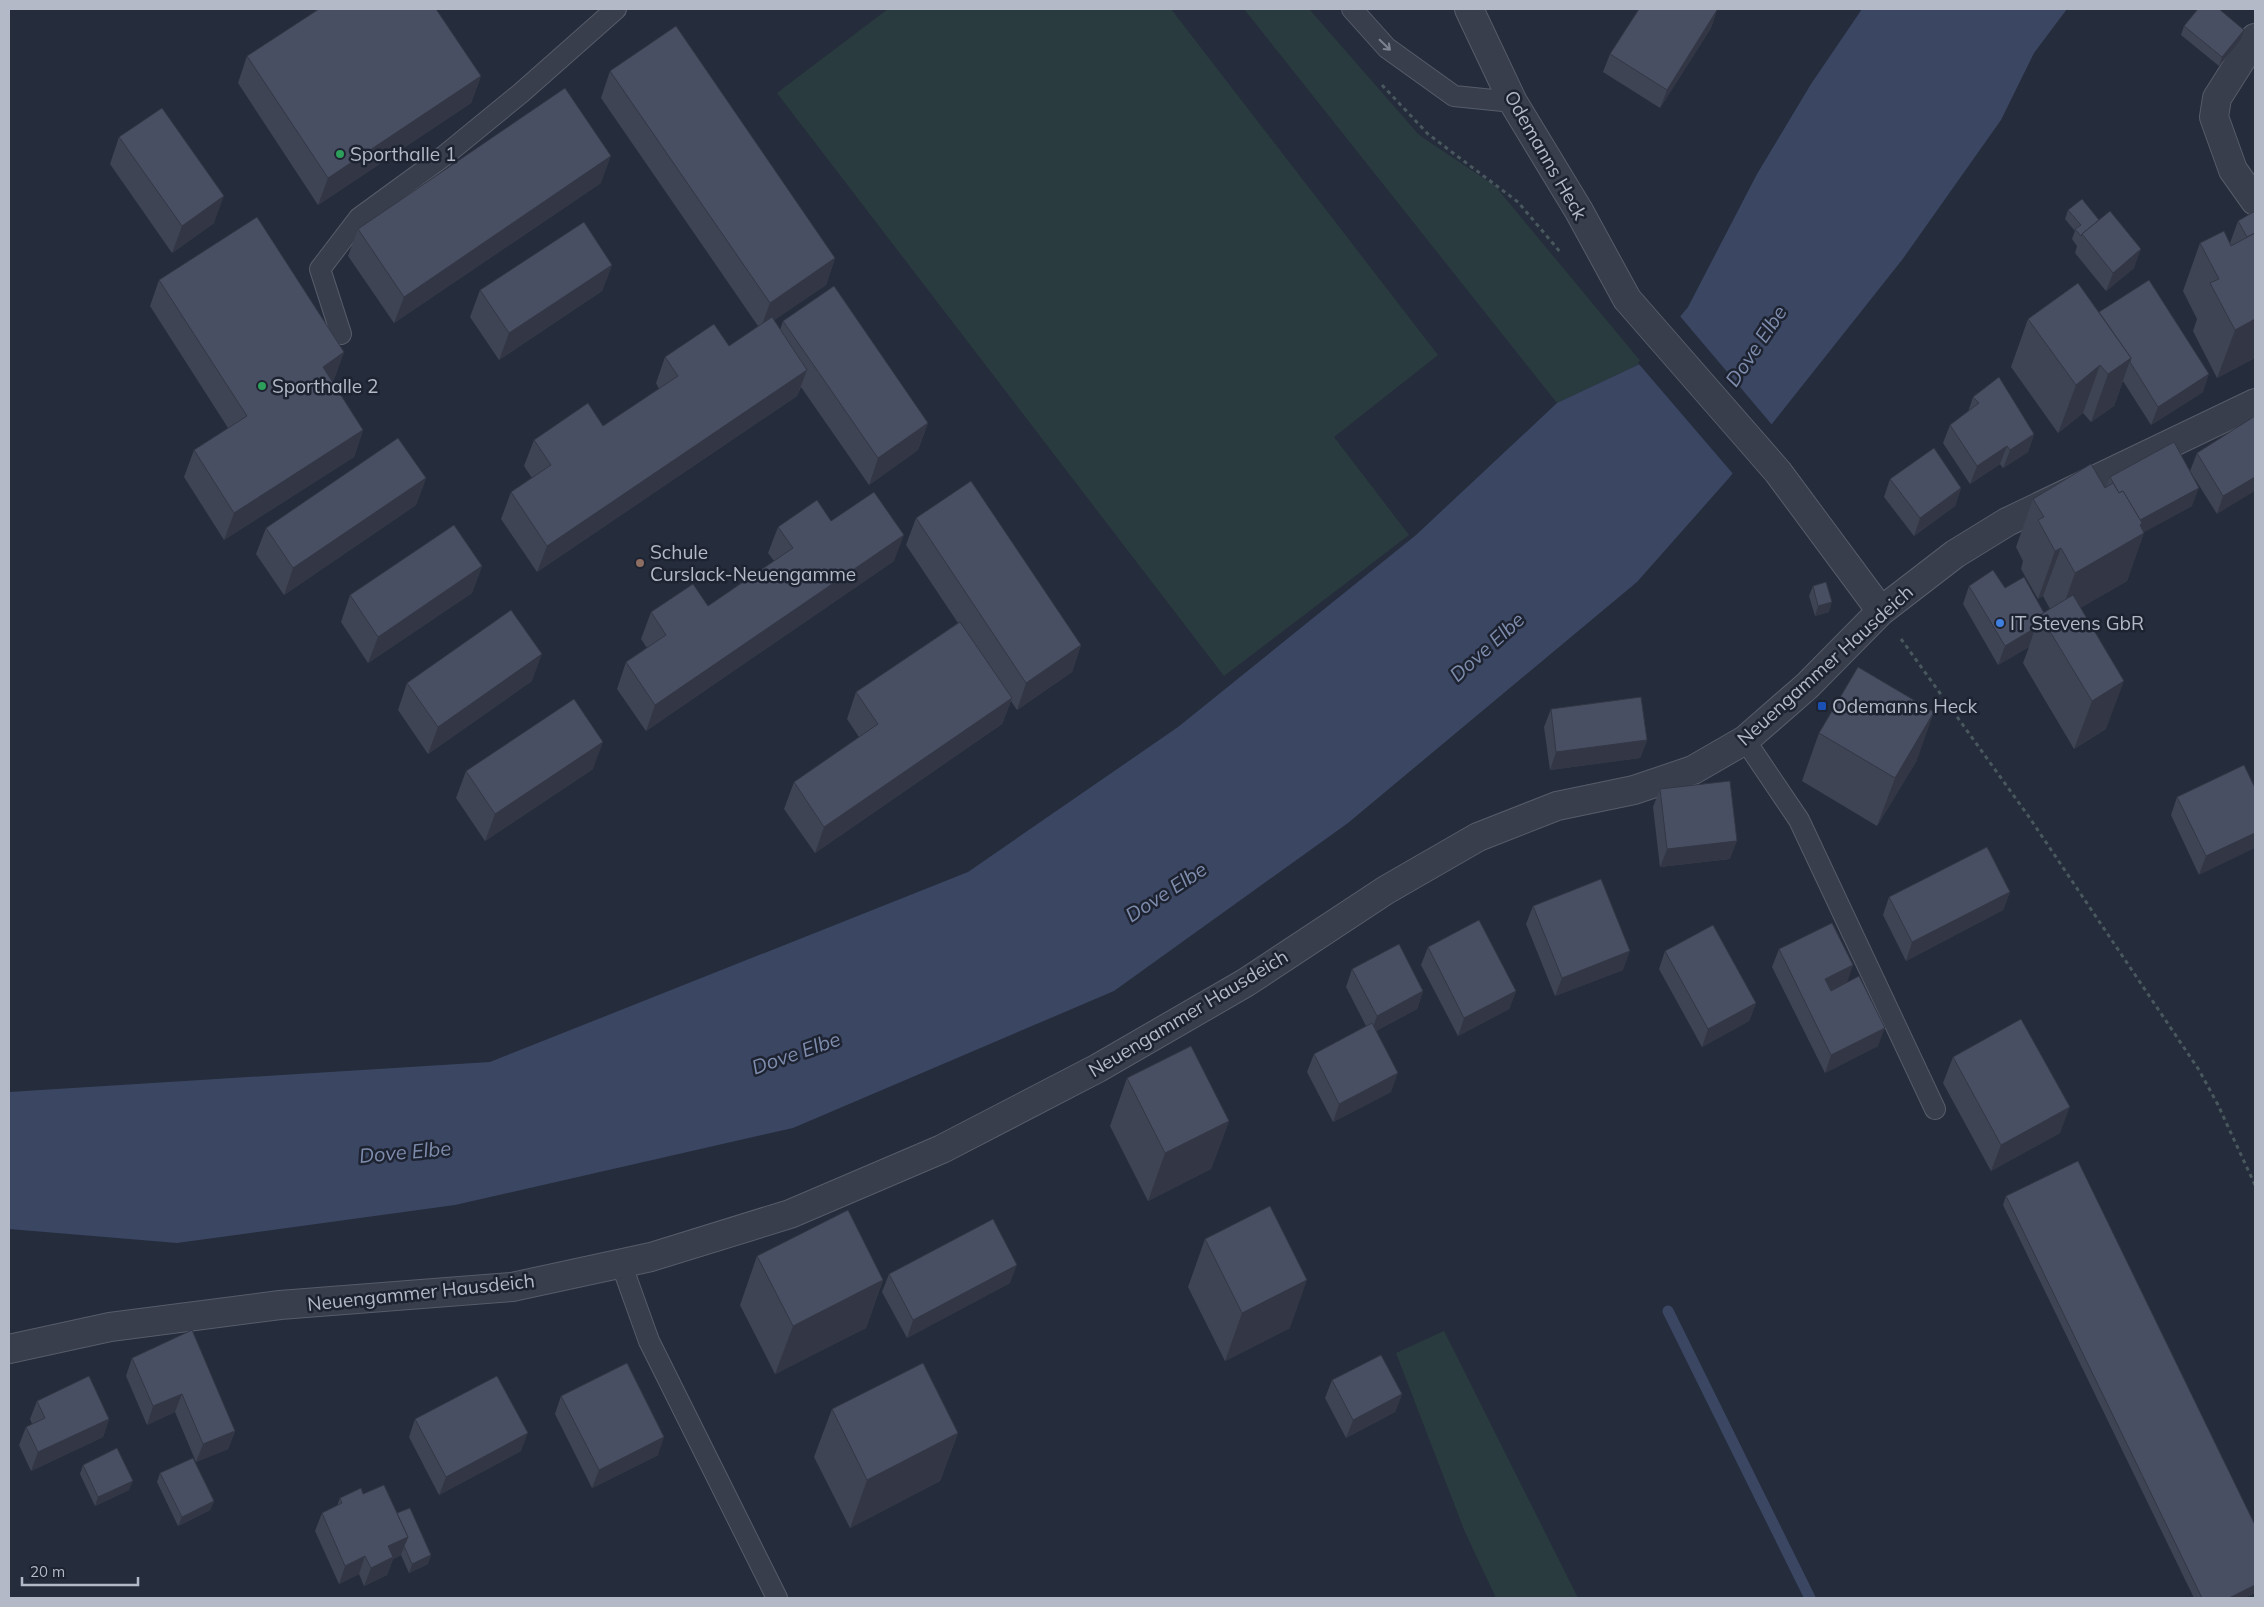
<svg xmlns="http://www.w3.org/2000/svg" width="2264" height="1607" font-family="Mulish,sans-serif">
  <rect width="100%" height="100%" fill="#252c3b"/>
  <!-- green -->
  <g fill="#2a3b40">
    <path d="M888 9H1171L1438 355 1334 437 1409 535 1224 676 777 93Z"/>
    <path d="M1244 9H1309L1419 135 1495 186 1642 363 1557 403Z"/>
    <path d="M1444 1331 1578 1598H1496L1465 1532 1396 1353Z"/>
  </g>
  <!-- water -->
  <path fill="#3a4662" d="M1862 9H2067L2034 53 2001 120 1902 260 1729 478 1637 582 1348 823 1114 991 793 1128 455 1205 177 1243 9 1229V1092L490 1062 968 872 1178 727 1416 535 1557 403 1642 363 1688 307 1757 174 1811 84Z"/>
  <!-- pier -->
  <path fill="#252c3b" d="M1679 315 1773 426 1734 475 1638 363Z"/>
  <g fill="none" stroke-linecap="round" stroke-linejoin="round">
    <!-- stream -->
    <path stroke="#3a4662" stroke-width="11" d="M1668 1311 1810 1598"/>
    <defs>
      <g id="service">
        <path d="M1352 9 1387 48 1454 96 1513 102"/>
        <path d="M341 334 320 269 359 218 444 156 521 93 616 9"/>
        <path d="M1745 740 1799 820 1935 1109"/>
        <path d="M621 1263 649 1341 777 1598"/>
      </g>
      <g id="minor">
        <path d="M1469 9 1513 102 1579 211 1627 299 1778 472 1881 611"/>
        <path d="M2255 38 2217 98 2214 117 2233 170 2255 201"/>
      </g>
      <path id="tertiary" d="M9 1349 110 1327 280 1305 512 1287 651 1257 790 1214 942 1149 1098 1068 1245 983 1386 890 1478 837 1557 806 1634 790 1693 770 1745 740 1807 686 1881 611 1955 554 2007 522 2255 403"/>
    </defs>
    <!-- service casing -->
    <use href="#service" stroke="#575c6a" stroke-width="22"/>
    <!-- minor casing -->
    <use href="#minor" stroke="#575c6a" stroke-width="30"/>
    <!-- tertiary casing -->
    <use href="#tertiary" stroke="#575c6a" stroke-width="30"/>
    <!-- path -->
    <g stroke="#49585e" stroke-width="3" stroke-dasharray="4 4" stroke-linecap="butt">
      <path d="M1382 85 1428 134 1518 202 1561 253"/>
      <path d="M1901 639 2027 814 2199 1070 2218 1105 2255 1185"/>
    </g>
    <!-- service -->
    <use href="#service" stroke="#393e4c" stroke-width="20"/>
    <!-- minor -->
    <use href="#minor" stroke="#393e4c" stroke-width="28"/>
    <!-- tertiary -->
    <use href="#tertiary" stroke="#393e4c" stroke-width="28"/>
  </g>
  <!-- wall -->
  <g fill="#3f4454">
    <path d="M1717 10 1711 28 1660 108 1603 72 1610 54Z"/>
    <path d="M2184 26 2244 30 2241 39 2219 66 2181 35Z"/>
    <path d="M247 56 481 76 471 103 318 205 238 83Z"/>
    <path d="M610 71 835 258 826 285 774 320 780 330 783 321 928 423 918 450 869 485 801 387 797 396 537 572 501 519 511 492 532 478 524 466 534 440 603 426 659 389 656 383 665 357 729 346 758 326 601 98Z"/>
    <path d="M119 137 214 223 172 253 110 164Z"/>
    <path d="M601 183 394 323 348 256 358 229Z"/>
    <path d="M2068 210 2134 268 2106 291 2075 253 2077 246 2072 239 2075 231 2065 219Z"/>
    <path d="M2255 211V358L2217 378 2193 331 2197 319 2183 291 2200 243H2230L2238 221Z"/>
    <path d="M612 265 602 291 499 360 470 317 480 290Z"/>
    <path d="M159 280 344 352 334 379 332 381 363 430 354 457 224 540 184 477 194 450 228 428 150 306Z"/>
    <path d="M2099 312 2203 392 2151 425 2123 381 2114 406 2091 422 2083 413 2058 433 2011 367 2028 319Z"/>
    <path d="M1973 397 2034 434 2028 452 2003 468 2000 464 1970 484 1943 443 1950 425 1968 412Z"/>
    <path d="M2255 416 2217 514 2190 471 2197 453Z"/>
    <path d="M2110 477 2192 506 2144 532 2127 581 2080 608 2106 729 2074 749 2023 663 2029 647 1998 665 1963 604 1969 586 2005 588 2044 613 2050 609 2043 596 2038 599 2021 569 2023 561 2016 547 2033 499 2105 488 2106 487Z"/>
    <path d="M426 478 416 505 284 595 256 554 266 528Z"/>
    <path d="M1890 479 1961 488 1955 506 1914 536 1884 497Z"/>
    <path d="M916 518 1081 645 1072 672 1017 710 1011 701 1002 724 815 853 784 809 794 782 859 737 847 719 856 692 958 623 906 545Z"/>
    <path d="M831 521 894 561 646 731 617 689 626 662 647 648 641 639 651 612 708 606 774 561 768 553 778 527Z"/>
    <path d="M482 566 472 593 368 663 341 622 350 595Z"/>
    <path d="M1813 586 1829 612 1815 616 1809 596Z"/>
    <path d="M532 681 428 754 398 710 407 683Z"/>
    <path d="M1551 709 1647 740 1640 758 1550 770 1544 727Z"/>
    <path d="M1819 733 1917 760 1877 826 1802 781Z"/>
    <path d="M2244 765 2199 875 2171 815 2177 797Z"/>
    <path d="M593 769 485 841 456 798 466 771Z"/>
    <path d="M1660 789 1730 859 1660 867 1653 807Z"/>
    <path d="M2010 892 2003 910 1906 961 1883 915 1889 897Z"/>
    <path d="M1533 906 1623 970 1555 996 1526 924Z"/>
    <path d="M1428 947 1516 991 1509 1009 1458 1036 1421 965Z"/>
    <path d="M1779 949 1847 982 1878 1046 1825 1073 1772 967Z"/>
    <path d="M1665 951 1756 1003 1749 1021 1702 1047 1659 969Z"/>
    <path d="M1352 969 1423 991 1417 1009 1376 1031 1391 1092 1333 1122 1307 1072 1314 1054 1366 1026 1346 987Z"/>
    <path d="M1953 1057 2060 1133 1991 1171 1943 1083Z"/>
    <path d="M1127 1078 1229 1121 1211 1169 1148 1201 1110 1126Z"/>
    <path d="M2006 1196 2255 1525V1593L2244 1598H2194L2003 1205Z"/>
    <path d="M1205 1239 1290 1328 1225 1361 1188 1287Z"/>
    <path d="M757 1256 883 1280 866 1328 775 1374 740 1305Z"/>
    <path d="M889 1274 1010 1283 907 1338 882 1292Z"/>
    <path d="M132 1358 235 1431 228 1449 196 1462 175 1412 147 1425 126 1376Z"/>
    <path d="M1332 1380 1402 1394 1395 1412 1346 1438 1325 1398Z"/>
    <path d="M561 1396 658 1455 592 1488 555 1414Z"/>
    <path d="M37 1401 109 1419 103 1437 31 1471 19 1445 26 1427 32 1424 30 1419Z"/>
    <path d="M832 1409 958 1433 940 1481 850 1528 814 1457Z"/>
    <path d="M415 1419 521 1451 439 1495 409 1437Z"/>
    <path d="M83 1465 129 1490 95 1506 80 1474Z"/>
    <path d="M160 1473 214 1501 210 1510 178 1526 157 1482Z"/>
    <path d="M363 1494 397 1513 428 1564 409 1573 401 1555 393 1559 387 1575 364 1586 359 1574 339 1584 315 1531 322 1513 337 1506 340 1498Z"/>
  </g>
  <!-- shaded-wall -->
  <g fill="#333745">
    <path d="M1717 10 1711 28 1660 108 1667 90Z"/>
    <path d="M2244 30 2241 39 2219 66 2222 57Z"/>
    <path d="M481 76 471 103 318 205 328 178Z"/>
    <path d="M611 156 601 183 394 323 404 297Z"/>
    <path d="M224 196 214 223 172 253 182 226Z"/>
    <path d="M2141 249 2134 268 2106 291 2113 273Z"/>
    <path d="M835 258 826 285 760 330 770 303Z"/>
    <path d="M612 265 602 291 499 360 509 333Z"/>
    <path d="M2255 319V358L2217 378 2235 330Z"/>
    <path d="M344 352 334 379 313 393 323 367Z"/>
    <path d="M2131 358 2114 406 2091 422 2108 374Z"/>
    <path d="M2100 365 2083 413 2058 433 2076 385Z"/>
    <path d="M807 370 797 396 537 572 547 546Z"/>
    <path d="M2209 374 2203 392 2151 425 2158 407Z"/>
    <path d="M928 423 918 450 869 485 878 458Z"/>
    <path d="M363 430 354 457 224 540 234 513Z"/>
    <path d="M2034 434 2028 452 2003 468 2010 450Z"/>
    <path d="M2007 446 2000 464 1970 484 1977 466Z"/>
    <path d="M2255 477V491L2217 514 2223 496Z"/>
    <path d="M426 478 416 505 284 595 293 568Z"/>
    <path d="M1961 488 1955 506 1914 536 1920 518Z"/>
    <path d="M2199 488 2192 506 2137 536 2144 533 2127 581 2058 621 2075 573 2135 523Z"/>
    <path d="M904 535 894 561 646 731 655 705Z"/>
    <path d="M2061 548 2043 596 2038 599 2055 551Z"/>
    <path d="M482 566 472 593 368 663 378 637Z"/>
    <path d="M1832 602 1829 612 1815 616 1818 606Z"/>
    <path d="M2035 628 2029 647 1998 665 2005 646Z"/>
    <path d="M1081 645 1072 672 1017 710 1026 683Z"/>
    <path d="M542 654 532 681 428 754 438 727Z"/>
    <path d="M2124 681 2106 729 2074 749 2092 701Z"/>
    <path d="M1012 698 1002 724 815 853 824 827Z"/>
    <path d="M1934 712 1917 760 1877 826 1895 778Z"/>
    <path d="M1647 740 1640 758 1550 770 1556 752Z"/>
    <path d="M603 742 593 769 485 841 495 814Z"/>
    <path d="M2255 833V848L2199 875 2206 856Z"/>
    <path d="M1737 841 1730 859 1660 867 1667 849Z"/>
    <path d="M2010 892 2003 910 1906 961 1912 942Z"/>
    <path d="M1630 951 1623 970 1555 996 1562 978Z"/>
    <path d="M1853 965 1847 983 1818 997 1825 979Z"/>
    <path d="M1423 991 1417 1009 1370 1034 1377 1016Z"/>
    <path d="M1516 991 1509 1009 1458 1036 1464 1018Z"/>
    <path d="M1756 1003 1749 1021 1702 1047 1708 1029Z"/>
    <path d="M1885 1028 1878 1046 1825 1073 1831 1055Z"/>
    <path d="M1398 1073 1391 1092 1333 1122 1339 1104Z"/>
    <path d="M2070 1107 2060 1133 1991 1171 2001 1145Z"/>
    <path d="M1229 1121 1211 1169 1148 1201 1165 1153Z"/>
    <path d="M1017 1265 1010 1283 907 1338 913 1320Z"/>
    <path d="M883 1280 866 1328 775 1374 793 1326Z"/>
    <path d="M1307 1280 1290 1328 1225 1361 1242 1313Z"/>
    <path d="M182 1394 175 1412 147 1425 153 1406Z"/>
    <path d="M1402 1394 1395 1412 1346 1438 1353 1420Z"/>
    <path d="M109 1419 103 1437 31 1471 38 1452Z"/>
    <path d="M235 1431 228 1449 196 1462 203 1444Z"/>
    <path d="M528 1433 521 1451 439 1495 446 1477Z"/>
    <path d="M958 1433 940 1481 850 1528 867 1480Z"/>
    <path d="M664 1437 658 1455 592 1488 599 1470Z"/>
    <path d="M133 1481 129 1490 95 1506 98 1497Z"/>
    <path d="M214 1501 210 1510 178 1526 182 1517Z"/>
    <path d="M408 1537 401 1555 393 1559 387 1575 364 1586 371 1568 388 1546Z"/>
    <path d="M431 1555 428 1564 409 1573 412 1564Z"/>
    <path d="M365 1556 359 1574 339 1584 345 1566Z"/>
    <path d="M2255 1585V1593L2244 1598H2229Z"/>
  </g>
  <!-- building -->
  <g fill="#494f62" stroke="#333745">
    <path d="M319 9H436L481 76 328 178 247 56Z"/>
    <path d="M1639 9H1715L1717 10 1667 90 1610 54Z"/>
    <path d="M2198 9H2219L2244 30 2222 57 2184 26Z"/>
    <path d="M676 26 835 258 770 303 610 71Z"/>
    <path d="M565 88 611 156 404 297 358 229Z"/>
    <path d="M162 108 224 196 182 226 119 137Z"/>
    <path d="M2082 199 2099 220 2082 234 2081 236 2075 229 2081 225 2068 210Z"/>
    <path d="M2110 211 2141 249 2113 273 2082 234Z"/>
    <path d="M2255 211V233L2247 237 2238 221Z"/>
    <path d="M257 217 344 352 323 367 363 430 234 513 194 450 247 416 159 280Z"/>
    <path d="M584 222 612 265 509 333 480 290Z"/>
    <path d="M2224 231 2231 246 2255 233V319L2235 330 2210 283 2219 279 2200 243Z"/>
    <path d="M2149 280 2209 374 2158 407 2130 362 2131 358 2099 312Z"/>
    <path d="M2078 283 2131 358 2108 374 2100 365 2076 385 2028 319Z"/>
    <path d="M834 286 928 423 878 458 783 321Z"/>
    <path d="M772 317 807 370 547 546 511 492 551 465 534 440 588 403 603 426 678 376 665 357 714 324 729 346Z"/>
    <path d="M1999 377 2034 434 2010 450 2007 446 1977 466 1950 425 1979 403 1973 397Z"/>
    <path d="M2255 416V477L2223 496 2197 453Z"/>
    <path d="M398 438 426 478 293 568 266 528Z"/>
    <path d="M2174 442 2199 488 2140 520 2123 491 2119 493 2110 477Z"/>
    <path d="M1934 448 1961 488 1920 518 1890 479Z"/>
    <path d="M2091 464 2105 488 2113 483 2119 493 2123 491 2142 523 2140 525 2144 533 2075 573 2061 548 2055 551 2038 520 2044 517 2033 499Z"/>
    <path d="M971 481 1081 645 1026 683 916 518Z"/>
    <path d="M874 492 904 535 655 705 626 662 666 635 651 612 693 584 708 606 793 548 778 527 817 500 831 521Z"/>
    <path d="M454 525 482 566 378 637 350 595Z"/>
    <path d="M1993 570 2005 588 2024 577 2044 613 2040 615 2035 628 2005 646 1969 586Z"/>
    <path d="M1826 582 1832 602 1818 606 1813 586Z"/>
    <path d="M2073 595 2124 681 2092 701 2040 615Z"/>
    <path d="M511 610 542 654 438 727 407 683Z"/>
    <path d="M960 622 1012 698 824 827 794 782 878 724 856 692Z"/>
    <path d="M1858 667 1934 712 1895 778 1819 733Z"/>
    <path d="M1641 697 1647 740 1556 752 1551 709Z"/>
    <path d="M574 699 603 742 495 814 466 771Z"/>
    <path d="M2244 765 2255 788V833L2206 856 2177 797Z"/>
    <path d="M1730 781 1737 841 1667 849 1660 789Z"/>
    <path d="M1987 847 2010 892 1912 942 1889 897Z"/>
    <path d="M1601 879 1630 951 1562 978 1533 906Z"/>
    <path d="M1479 920 1516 991 1464 1018 1428 947Z"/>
    <path d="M1832 923 1853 965 1825 979 1831 991 1859 976 1885 1028 1831 1055 1779 949Z"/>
    <path d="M1713 925 1756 1003 1708 1029 1665 951Z"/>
    <path d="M1399 944 1423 991 1377 1016 1352 969Z"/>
    <path d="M2021 1019 2070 1107 2001 1145 1953 1057Z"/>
    <path d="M1372 1023 1398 1073 1339 1104 1314 1054Z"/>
    <path d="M1191 1046 1229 1121 1165 1153 1127 1078Z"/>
    <path d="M2078 1161 2255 1525V1585L2229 1598H2202L2006 1196Z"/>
    <path d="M1270 1206 1307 1280 1242 1313 1205 1239Z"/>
    <path d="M848 1210 883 1280 793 1326 757 1256Z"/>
    <path d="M993 1219 1017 1265 913 1320 889 1274Z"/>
    <path d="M192 1330 235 1431 203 1444 182 1394 153 1406 132 1358Z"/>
    <path d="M1381 1355 1402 1394 1353 1420 1332 1380Z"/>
    <path d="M627 1363 664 1437 599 1470 561 1396Z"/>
    <path d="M923 1363 958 1433 867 1480 832 1409Z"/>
    <path d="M89 1376 109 1419 38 1452 26 1427 45 1418 37 1401Z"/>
    <path d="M497 1376 528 1433 446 1477 415 1419Z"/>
    <path d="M117 1448 133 1481 98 1497 83 1465Z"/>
    <path d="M193 1458 214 1501 182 1517 160 1473Z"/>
    <path d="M384 1485 408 1537 388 1546 393 1557 371 1568 365 1556 345 1566 322 1513 342 1503 340 1498 361 1488 363 1494Z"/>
    <path d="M410 1508 431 1555 412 1564 404 1546 408 1537 397 1513Z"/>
  </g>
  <!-- one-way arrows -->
  <defs><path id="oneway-shaft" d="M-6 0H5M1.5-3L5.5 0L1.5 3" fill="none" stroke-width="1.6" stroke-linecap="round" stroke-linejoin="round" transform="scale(1.25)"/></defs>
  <use stroke="#7d8290" href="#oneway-shaft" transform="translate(1385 45) rotate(44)"/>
  <!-- markers -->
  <g fill="#2e9e5b" stroke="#1e2331" stroke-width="2">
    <circle cx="340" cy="154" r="5"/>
    <circle cx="262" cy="386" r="5"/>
  </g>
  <circle fill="#8d6e63" stroke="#1e2331" stroke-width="2" cx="640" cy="563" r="5"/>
  <circle fill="#3f7fe0" stroke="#1e2331" stroke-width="2" cx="2000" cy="623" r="5"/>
  <rect fill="#1a4fb4" stroke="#1e2331" stroke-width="2" x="1817" y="701" width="10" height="10" rx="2.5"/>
  <g text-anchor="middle" stroke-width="5" stroke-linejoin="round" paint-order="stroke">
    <!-- poi labels -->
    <g font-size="19" fill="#b4b9c7" stroke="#1e2331" text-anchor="start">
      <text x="350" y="161">Sporthalle 1</text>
      <text x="272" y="393">Sporthalle 2</text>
      <text x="650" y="559">Schule<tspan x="650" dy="22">Curslack-Neuengamme</tspan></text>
      <text x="2010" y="630">IT Stevens GbR</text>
      <text x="1832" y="713">Odemanns Heck</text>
    </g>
    <!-- street labels -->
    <g font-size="19" fill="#b4b9c7" stroke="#1e2331">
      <text transform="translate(1546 155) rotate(60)" y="7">Odemanns Heck</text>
      <text transform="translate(1825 665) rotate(-42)" y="7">Neuengammer Hausdeich</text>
      <text transform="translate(1188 1013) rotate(-31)" y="7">Neuengammer Hausdeich</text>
      <text transform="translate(421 1292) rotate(-6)" y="7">Neuengammer Hausdeich</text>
    </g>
    <!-- water labels -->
    <g font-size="20" font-style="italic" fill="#7e8dad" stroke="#1e2331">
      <text transform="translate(1756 346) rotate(-56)" y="7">Dove Elbe</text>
      <text transform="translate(1487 647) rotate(-42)" y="7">Dove Elbe</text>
      <text transform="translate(1166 892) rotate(-33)" y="7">Dove Elbe</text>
      <text transform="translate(796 1053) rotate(-19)" y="7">Dove Elbe</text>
      <text transform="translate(405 1152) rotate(-5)" y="7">Dove Elbe</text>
    </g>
  </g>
  <!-- border -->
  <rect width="2264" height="1607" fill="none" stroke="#b4b9c7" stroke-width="20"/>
  <!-- scale -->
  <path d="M22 1577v8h116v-8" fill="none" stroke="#b4b9c7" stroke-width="2.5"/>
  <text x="30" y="1577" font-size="15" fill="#b4b9c7" stroke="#1e2331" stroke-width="4" paint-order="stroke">20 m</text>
</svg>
